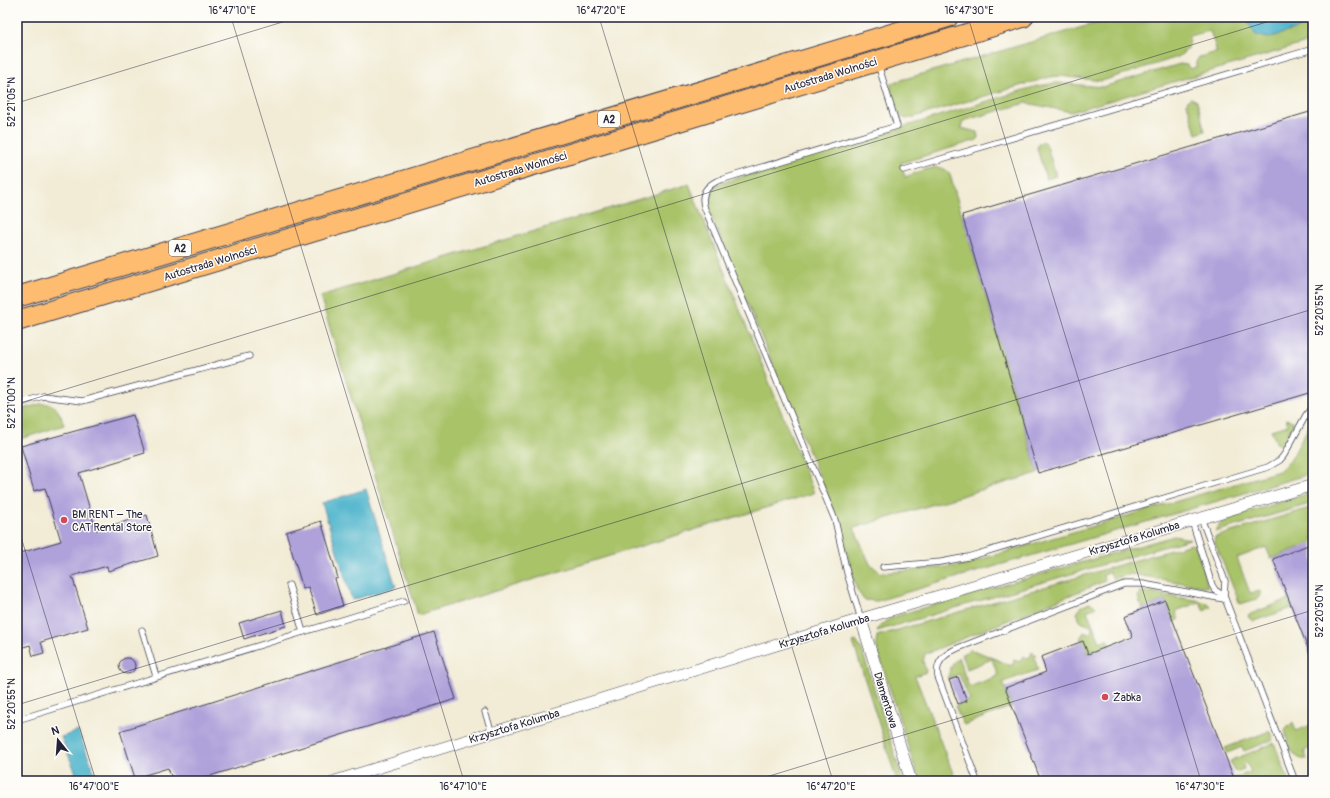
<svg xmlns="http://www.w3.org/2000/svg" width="1330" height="798" font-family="Pangolin,sans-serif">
  <rect width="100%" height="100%" fill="#fdfcf7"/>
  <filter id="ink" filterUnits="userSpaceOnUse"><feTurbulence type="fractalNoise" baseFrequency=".025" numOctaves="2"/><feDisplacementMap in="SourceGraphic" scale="8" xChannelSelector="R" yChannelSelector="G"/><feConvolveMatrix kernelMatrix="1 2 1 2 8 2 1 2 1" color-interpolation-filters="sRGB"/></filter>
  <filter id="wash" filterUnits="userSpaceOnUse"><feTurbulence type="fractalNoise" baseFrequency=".012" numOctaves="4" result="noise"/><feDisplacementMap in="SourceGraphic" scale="16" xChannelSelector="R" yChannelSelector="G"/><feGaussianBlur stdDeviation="0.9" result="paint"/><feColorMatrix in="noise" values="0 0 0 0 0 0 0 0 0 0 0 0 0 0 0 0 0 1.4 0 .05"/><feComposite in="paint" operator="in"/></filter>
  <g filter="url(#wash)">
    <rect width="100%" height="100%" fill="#f2ecd6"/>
    <!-- green -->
    <g fill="#a9c369" stroke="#667252">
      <path d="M1117 17H1313V41L1071 112 1026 103 963 121 961 128 977 132 978 137 977 140 901 163 905 177C917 173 943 159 950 175L1038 473 854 528 870 564 881 573 958 566 1279 471 1290 461 1313 419V473L877 601 864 600 857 590 837 519 706 204C706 193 711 187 721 183L1037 86 1057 83 1103 87 1180 64 1187 65 1190 69 1196 67V62L1199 57 1217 52 1210 31 1189 36 1188 49 1178 57 1102 81 1060 76 1050 77 907 119C894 117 890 95 891 83Z"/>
      <path d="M1191 98 1197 101 1205 131 1196 134 1187 103 1188 100Z"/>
      <path d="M1044 142 1047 146 1056 176 1046 179 1037 148 1039 143Z"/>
      <path d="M689 184 814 493 418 615 320 296Z"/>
      <path d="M40 404C56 402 60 412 64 425L17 440V411Z"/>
      <path d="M1286 419 1293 421V426L1282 444H1277L1271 430 1288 425Z"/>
      <path d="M1313 492V503L1215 532 1220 524 1232 517Z"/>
      <path d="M1313 507V542L1271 559 1266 547 1237 558 1250 593 1260 591V596L1257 599 1240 604 1214 541 1215 537Z"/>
      <path d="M1174 536 1190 539 877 631C882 620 895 617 905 613Z"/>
      <path d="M1191 544 1196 547 1208 586 1206 587 1131 574 1113 579 1110 572 1103 575 1105 581 925 654 923 661 926 672 915 676 956 781H919L880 658 876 643 877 636Z"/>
      <path d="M1140 591 1201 601 1208 604 1211 607 1204 611 1200 602 1176 611 1179 620 1173 622 1165 600 1142 609 1138 596Z"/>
      <path d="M1289 599 1292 608 1254 621 1249 618 1248 615Z"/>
      <path d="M1089 603 1093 604 1096 607 1087 611 1100 642 1107 639 1110 646 1088 654 1081 637 1084 632 1090 634 1093 627 1081 622 1077 613 1081 607Z"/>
      <path d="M856 641 862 650 903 781H897L853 642Z"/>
      <path d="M970 650 976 651 1012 666 1014 660 1020 662 1023 656 1029 659 1032 652 1037 655 1034 656 1038 670 1003 682 1012 706 964 725 962 722 955 706 970 700 959 674 947 679 951 667 958 657 969 687 998 676 992 659 967 669 962 654Z"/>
      <path d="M1293 722 1296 731 1313 724V746L1304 750 1307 759C1293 762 1287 742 1285 730Z"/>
      <path d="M1267 732H1270L1273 740 1244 751 1242 747 1227 753 1225 748Z"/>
      <path d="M1274 743 1289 781H1235L1234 778 1251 772 1247 763 1243 764 1244 769 1235 772 1230 761Z"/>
    </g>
    <!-- water -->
    <g fill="#4cb3cb" stroke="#376a83">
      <path d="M1248 17H1313V24L1268 38 1256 35 1249 24Z"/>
      <path d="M366 489 396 587 352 600 322 503Z"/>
      <path d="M78 731 98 781H79L61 737Z"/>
    </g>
    <g id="blocks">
      <!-- building -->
      <g fill="#afa1da">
        <path d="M1313 111V392L1038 473 962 215Z"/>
        <path d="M133 415 145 453 79 473 96 530 147 515 158 556 108 571 107 566 72 576 88 628 41 642 44 653 33 656 30 645 17 649V554L61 541 45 488 34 491 21 446Z"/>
        <path d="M321 521 338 578 335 579 343 606 317 615 308 587 303 589 286 532Z"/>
        <path d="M1313 543V659H1312L1273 559Z"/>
        <path d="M1165 600 1235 781H1041L1005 688 1046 672 1041 657 1083 641 1088 654 1133 637 1125 616Z"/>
        <path d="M282 610 286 626 244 639 239 623Z"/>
        <path d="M434 632 456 699 194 781H173L168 768 135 778 120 731Z"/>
        <circle cx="127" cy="666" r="8"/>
        <path d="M958 677 967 701 958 704 949 680Z"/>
      </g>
    </g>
  </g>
  <g filter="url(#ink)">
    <use href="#blocks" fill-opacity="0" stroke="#414052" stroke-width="1"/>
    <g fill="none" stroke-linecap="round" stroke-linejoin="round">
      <defs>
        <g id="lane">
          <path d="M904 170 1313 49"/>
          <path d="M17 404 43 396 82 401 249 356"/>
          <path d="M1201 518 1225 581 1224 596"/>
          <path d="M1192 521 1212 585 1215 590 1224 596 1295 781"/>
          <path d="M883 567 941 562 968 557 1268 467 1280 460 1284 455 1306 415 1313 406"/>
          <path d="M289 585 303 632"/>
          <path d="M861 619 847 573 835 520 705 209C700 196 705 187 717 181L897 126 878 64"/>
          <path d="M142 630 156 676"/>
          <path d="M485 712 492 733"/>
          <path d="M17 720 404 601"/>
          <path d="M977 781 938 677C935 661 945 654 958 648L1124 584H1143L1224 599"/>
        </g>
        <g id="street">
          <path d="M861 619 911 781"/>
          <path d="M335 781 861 619 1313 485"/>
        </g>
        <g id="highway">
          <path d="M17 297 948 17"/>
          <path d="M17 321 1023 17"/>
        </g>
      </defs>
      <!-- lane casing -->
      <use href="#lane" stroke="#414052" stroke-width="7"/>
      <!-- street casing -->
      <use href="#street" stroke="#414052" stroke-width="12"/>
      <!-- highway casing -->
      <use href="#highway" stroke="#414052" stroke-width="22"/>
      <!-- lane -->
      <use href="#lane" stroke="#fff" stroke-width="5.5"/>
      <!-- street -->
      <use href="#street" stroke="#fff" stroke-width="11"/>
      <!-- highway -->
      <use href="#highway" stroke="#fdbc6f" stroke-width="20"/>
    </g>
  </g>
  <!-- ticks -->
  <path fill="none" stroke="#22223b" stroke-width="1" stroke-opacity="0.45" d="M231 17 464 781M599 17 833 781M968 17 1201 781M17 103 299 17M17 404 1283 17M17 524 96 781M17 705 1313 309M753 781 1313 610"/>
  <!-- markers -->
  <g fill="#d1495b" stroke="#fdfcf7" stroke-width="1.5">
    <circle cx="64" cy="520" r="4"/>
    <circle cx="1105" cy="697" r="4"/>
  </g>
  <g text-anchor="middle" stroke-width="3" stroke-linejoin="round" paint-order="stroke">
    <!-- shield labels -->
    <g fill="#fdfcf7" stroke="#646373" stroke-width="1">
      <rect x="598" y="111" width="22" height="16" rx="3"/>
      <rect x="169" y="240" width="22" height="16" rx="3"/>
    </g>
    <g font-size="10" font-weight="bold" fill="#22223b">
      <text x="609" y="123">A2</text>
      <text x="180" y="252">A2</text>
    </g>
    <!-- street labels -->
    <g font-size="11" fill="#22223b" stroke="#fdfcf7">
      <text transform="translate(830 75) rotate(-17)" y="4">Autostrada Wolności</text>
      <text transform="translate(520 169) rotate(-17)" y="4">Autostrada Wolności</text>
      <text transform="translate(210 263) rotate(-17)" y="4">Autostrada Wolności</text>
      <text transform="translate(1134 538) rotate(-17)" y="4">Krzysztofa Kolumba</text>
      <text transform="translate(824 631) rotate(-17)" y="4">Krzysztofa Kolumba</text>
      <text transform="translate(886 700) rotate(73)" y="4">Diamentowa</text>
      <text transform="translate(514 726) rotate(-17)" y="4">Krzysztofa Kolumba</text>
    </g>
    <!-- poi labels -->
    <g font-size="11" fill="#22223b" stroke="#fdfcf7" text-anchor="start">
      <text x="72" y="518">BM RENT – The<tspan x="72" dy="13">CAT Rental Store</tspan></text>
      <text x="1113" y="701">Żabka</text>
    </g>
  </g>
  <!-- margin -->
  <rect width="1330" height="798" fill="none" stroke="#fdfcf7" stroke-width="44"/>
  <!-- north arrow -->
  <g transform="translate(58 740) rotate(343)" stroke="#fdfcf7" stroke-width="3" paint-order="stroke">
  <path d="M0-3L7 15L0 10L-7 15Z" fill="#22223b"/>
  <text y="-6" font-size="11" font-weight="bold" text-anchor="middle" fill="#22223b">N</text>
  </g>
  <rect x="22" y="22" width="1286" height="754" fill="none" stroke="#22223b" stroke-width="1.5"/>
  <g font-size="10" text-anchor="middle" fill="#22223b">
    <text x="232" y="14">16°47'10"E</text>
    <text x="601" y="14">16°47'20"E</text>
    <text x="969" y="14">16°47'30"E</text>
    <text transform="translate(11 102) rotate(-90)" y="4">52°21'05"N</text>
    <text transform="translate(1319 310) rotate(-90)" y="4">52°20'55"N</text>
    <text transform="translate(11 403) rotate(-90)" y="4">52°21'00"N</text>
    <text transform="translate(1319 611) rotate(-90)" y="4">52°20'50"N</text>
    <text transform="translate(11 704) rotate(-90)" y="4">52°20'55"N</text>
    <text x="94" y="790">16°47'00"E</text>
    <text x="463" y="790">16°47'10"E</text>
    <text x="831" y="790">16°47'20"E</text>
    <text x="1200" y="790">16°47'30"E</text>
  </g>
</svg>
